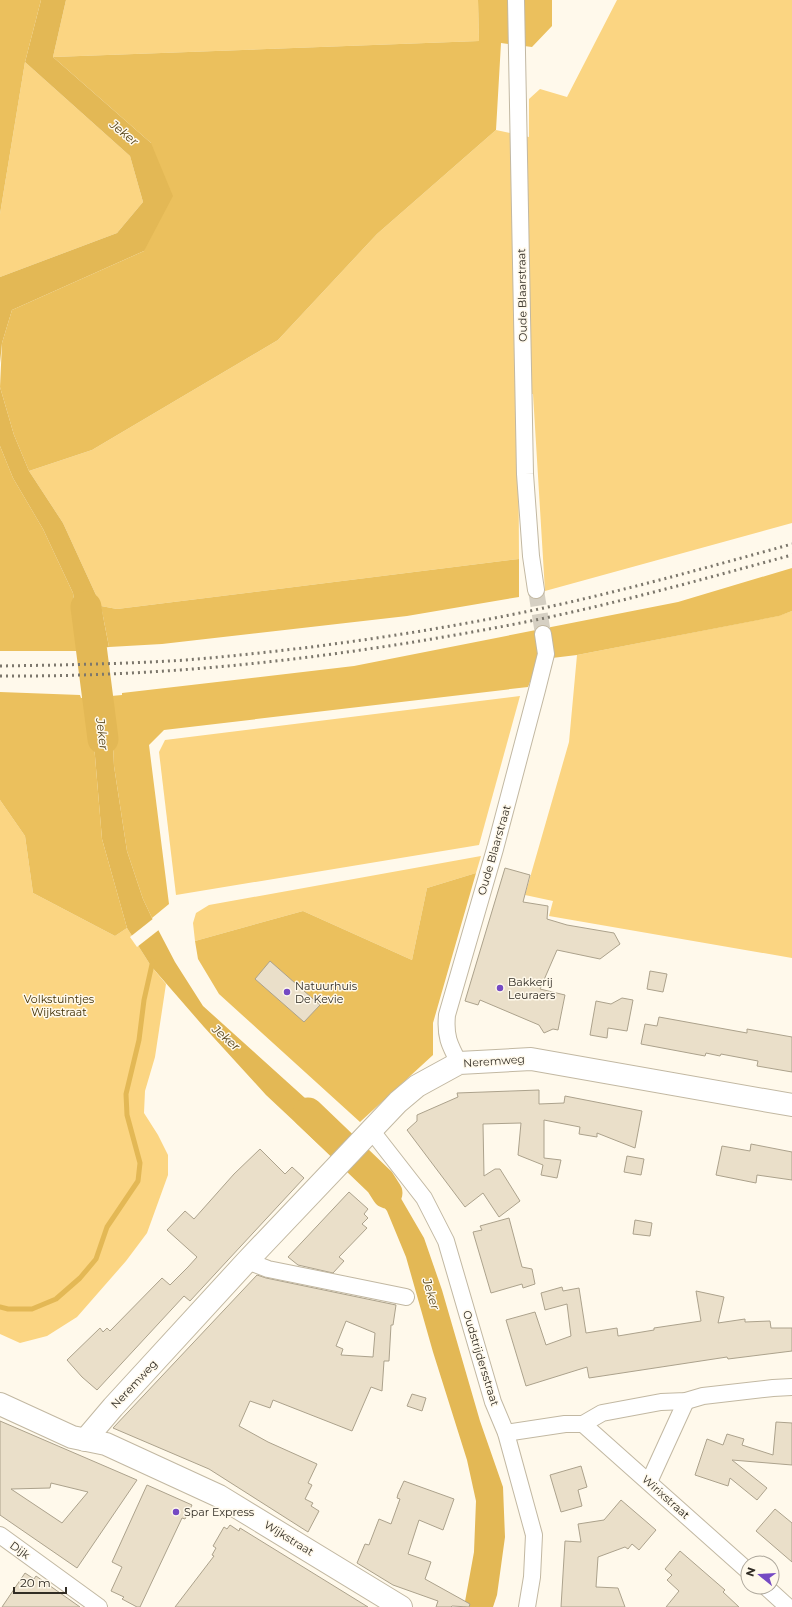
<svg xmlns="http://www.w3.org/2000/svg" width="792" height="1607" font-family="Montserrat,sans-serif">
  <rect width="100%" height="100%" fill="#fff9eb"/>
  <!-- green -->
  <g fill="#fbd582">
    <path d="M66 0H478L479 41 53 57Z"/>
    <path d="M617 0H792V523L545 591 533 394 518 393 519 559 117 609 101 606 63 523 29 471 92 450 278 340 377 234 496 130 529 137V99L540 89 567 97Z"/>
    <path d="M25 62 130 156 143 202 117 233 0 277V214Z"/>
    <path d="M792 611V958L549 916 553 901 525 895 569 742 577 655 778 616Z"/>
    <path d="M520 696 479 845 176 895 159 752 165 740Z"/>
    <path d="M0 800 25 836 33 893 115 936 127 928 151 966 166 984 155 1057 145 1091 144 1113 158 1135 168 1155V1175L147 1233 126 1261 77 1317 47 1336 20 1343 0 1334Z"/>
    <path d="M481 856 476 873 427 888 412 960 303 911 195 941 193 923 196 913 209 905Z"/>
  </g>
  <!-- forest -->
  <g fill="#ebc05d">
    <path d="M0 0H41L25 62 0 214Z"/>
    <path d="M478 0H552V26L532 47 501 43 496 130 377 234 278 340 92 450 29 471 14 435 0 387 2 343 12 310 144 251 151 143 53 57 479 41Z"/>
    <path d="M0 446 13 478 43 529 73 593 81 651H0Z"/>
    <path d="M519 559V597L407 616 162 644 109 647 101 606 117 609Z"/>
    <path d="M792 568V611L779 616 577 655 552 658 541 655 528 687 164 730 149 745 169 904 152 918 143 899 127 851 114 766 111 696 122 695V693L354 666 678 602Z"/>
    <path d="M0 692 80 695 81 698 90 697 102 839 127 928 115 936 33 893 25 836 0 800Z"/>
    <path d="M476 873 433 1023V1055L360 1122 219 994 198 959 195 941 303 911 412 960 427 888Z"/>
  </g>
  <!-- water -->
  <g fill="#e3b855">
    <path d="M41 0H66L53 57 151 143 173 196 144 251 12 310 2 343 0 363V277L117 233 143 202 130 156 25 62Z"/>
    <path d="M0 387 14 435 29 471 63 523 101 606 109 647 81 651 73 593 43 529 13 478 0 446Z"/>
    <path d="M111 696 114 766 127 851 143 899 152 918 175 962 203 1006 346 1135 329 1154 266 1095 204 1027 151 966 127 928 102 839 90 697Z"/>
    <path d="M369 1151 392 1183 424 1238 442 1290 480 1421 503 1487 505 1537 497 1595 493 1607H464L474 1552 476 1501 467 1460 433 1352 406 1257 387 1211 354 1168Z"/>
  </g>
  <!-- pier -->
  <path fill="#fff9eb" d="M154 918 160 929 137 947 130 937Z"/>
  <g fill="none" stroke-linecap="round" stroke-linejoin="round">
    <!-- stream -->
    <path stroke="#e3b855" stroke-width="5" d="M0 1307 8 1309H32L56 1299 80 1278 96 1259 107 1227 138 1181 140 1163 127 1115 126 1094 139 1040 144 1000 153 960"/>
    <!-- river -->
    <g stroke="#e3b855" stroke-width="31">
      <path d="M86 607 103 739"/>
      <path d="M308 1113 380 1182 387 1193"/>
    </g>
  </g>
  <!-- building -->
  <g fill="#eadfc9" stroke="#aca28c" fill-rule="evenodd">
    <path d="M505 868 530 875 523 902 548 906 547 919 567 925 614 933 620 944 600 959 557 950 540 989 565 995 558 1030 553 1029 544 1033 539 1025 480 1000 478 1005 465 1001Z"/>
    <path d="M270 961 320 1005 304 1022 255 979Z"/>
    <path d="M650 971 667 974 663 992 647 989Z"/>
    <path d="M622 998 633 1000 627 1031 608 1028 607 1038 590 1035 596 1001 611 1004Z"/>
    <path d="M659 1017 747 1033V1029L792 1037V1072L757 1066 758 1061 721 1054 720 1056 706 1053 705 1056 641 1044 645 1024 657 1026Z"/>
    <path d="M539 1090V1104L564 1103 565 1096 642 1111 635 1148 597 1133V1137L579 1134 580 1127 544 1120V1158L561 1160 557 1178 541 1175 543 1165 518 1155 521 1123 483 1124 484 1176 495 1169H500L520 1201 499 1217 483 1193 465 1207 407 1130 417 1121V1115L458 1097 457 1093Z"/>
    <path d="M751 1144 792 1152V1180L757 1175 756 1183 716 1175 722 1146 750 1151Z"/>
    <path d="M260 1149 285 1174 292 1167 304 1178 190 1301 184 1296 97 1390 82 1377 67 1360 100 1328 103 1332 107 1328 110 1331 162 1278 170 1285 188 1267 197 1257 167 1230 185 1211 194 1219 234 1174Z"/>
    <path d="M627 1156 644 1159 641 1175 624 1172Z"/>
    <path d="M349 1192 368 1209 364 1214 368 1218 362 1224 367 1228 339 1257 344 1261 333 1273 298 1265 288 1257Z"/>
    <path d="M509 1218 522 1267 532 1269 535 1284 523 1288 522 1284 491 1293 473 1232 482 1230 480 1226Z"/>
    <path d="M635 1220 652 1223 650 1236 633 1234Z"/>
    <path d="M257 1275 266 1278 396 1305 393 1325H391L389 1361H384L382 1391 371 1387 352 1431 273 1400 270 1408 250 1401 239 1426 268 1442 317 1464 308 1483 312 1485 305 1499 313 1503 311 1506 319 1511 308 1532 209 1469 113 1428ZM346 1321 375 1333 373 1357 341 1355 343 1349 336 1346Z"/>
    <path d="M562 1287 563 1291 579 1288 586 1333 617 1328 618 1336 654 1330V1328L701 1321 696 1291 724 1297 718 1323 745 1319V1322L770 1321 771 1328H792V1351L728 1359 727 1357 589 1378 587 1367 526 1386 506 1320 535 1312 546 1345 571 1336 567 1304 545 1310 541 1293Z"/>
    <path d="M412 1394 426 1398 422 1411 407 1406Z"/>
    <path d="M0 1421 137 1480 77 1568 0 1515ZM51 1483 88 1492 62 1523 11 1489 50 1488Z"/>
    <path d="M776 1422 792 1423V1465L732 1460 767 1488 757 1500 730 1478 728 1486 695 1475 707 1439 723 1445 727 1434 744 1439 742 1445 773 1455Z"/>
    <path d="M581 1466 587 1487 578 1490 582 1506 561 1512 550 1475Z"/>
    <path d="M404 1481 454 1499 443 1530 419 1520 408 1554 431 1562 425 1579 470 1604 469 1607 452 1606 451 1607H436L438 1601 393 1585 357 1563 365 1544 369 1545 379 1519 391 1524 400 1499 397 1498 398 1494Z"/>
    <path d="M147 1485 192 1505 185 1519 182 1518 140 1607H137L122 1599 124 1597 111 1591 122 1567 112 1562Z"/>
    <path d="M621 1500 656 1530 639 1550 632 1544 628 1549 625 1547 598 1557 596 1587 618 1588 625 1607H561L565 1541 581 1542 578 1524 604 1520Z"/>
    <path d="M775 1509 792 1523V1562L756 1531Z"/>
    <path d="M230 1525 239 1531 240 1528 368 1607H175L214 1556 212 1555 216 1548 213 1546 224 1527 227 1529Z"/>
    <path d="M680 1551 725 1590 723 1592 739 1607H666L679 1591 667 1580 672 1575 665 1569Z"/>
    <path d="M25 1573 34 1579 36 1576 80 1607H2Z"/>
  </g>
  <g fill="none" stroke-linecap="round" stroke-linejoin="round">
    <!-- street-tunnel -->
    <path stroke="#d6d0c3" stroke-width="16" stroke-dasharray="16 8" stroke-linecap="butt" d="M536 590 543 634"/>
    <defs>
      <g id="street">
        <path d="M516 0 525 474 531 556 536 590"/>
        <path d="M459 1063C449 1044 445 1036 447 1015L495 849 537 690 546 654 543 634"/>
        <path d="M371 1130 424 1198 446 1241 493 1402 506 1433 534 1535 532 1577 527 1607"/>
        <path d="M247 1261 268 1269 406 1297"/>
        <path d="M583 1424 748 1571"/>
        <path d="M506 1433 565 1424H583L602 1413 661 1402 686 1401 703 1396 773 1388 792 1387"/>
        <path d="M649 1482 686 1401"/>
        <path d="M0 1535 99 1607"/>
        <path d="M766 1587 788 1607"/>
      </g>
      <g id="secondary">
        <path d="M0 1404 72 1437 106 1444 219 1496 401 1607"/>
        <path d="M85 1440 113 1407 247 1261 398 1102 417 1086 459 1063 531 1059 792 1105"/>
      </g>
    </defs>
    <!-- street casing -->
    <use href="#street" stroke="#c2b8a2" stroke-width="18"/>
    <!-- secondary casing -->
    <use href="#secondary" stroke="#c2b8a2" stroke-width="24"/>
    <!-- street -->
    <use href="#street" stroke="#fff" stroke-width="16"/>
    <!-- secondary -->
    <use href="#secondary" stroke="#fff" stroke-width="22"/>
    <!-- rail -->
    <g stroke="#7c776c" stroke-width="3" stroke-dasharray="2 4" stroke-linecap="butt">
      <path d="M0 666C62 665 124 664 186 660 294 651 403 636 510 615 605 596 698 570 792 544"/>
      <path d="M0 676C27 676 54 676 81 675 225 671 368 652 510 625 605 607 699 580 792 555"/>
    </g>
  </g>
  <!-- markers -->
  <g fill="#754ac3" stroke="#fff9eb" stroke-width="1.5">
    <circle cx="500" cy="988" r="4"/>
    <circle cx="287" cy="992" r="4"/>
    <circle cx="176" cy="1512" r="4"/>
  </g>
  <g text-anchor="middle" stroke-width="3" stroke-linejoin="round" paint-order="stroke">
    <!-- street labels -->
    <g font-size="11" fill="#312c24" stroke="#fff9eb">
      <text transform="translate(522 295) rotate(-91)" y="4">Oude Blaarstraat</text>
      <text transform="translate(494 850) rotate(-74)" y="4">Oude Blaarstraat</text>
      <text transform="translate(494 1061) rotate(-4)" y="4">Neremweg</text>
      <text transform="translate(481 1358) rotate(73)" y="4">Oudstrijdersstraat</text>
      <text transform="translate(134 1384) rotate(-47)" y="4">Neremweg</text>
      <text transform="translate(666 1497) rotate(42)" y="4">Wirixstraat</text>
      <text transform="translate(289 1538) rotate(32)" y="4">Wijkstraat</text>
      <text transform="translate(20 1550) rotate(36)" y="4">Dijk</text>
    </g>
    <!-- poi labels -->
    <g font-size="11" fill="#312c24" stroke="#fff9eb" text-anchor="start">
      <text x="508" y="986">Bakkerij<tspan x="508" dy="13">Leuraers</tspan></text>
      <text x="295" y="990">Natuurhuis<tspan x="295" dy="13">De Kevie</tspan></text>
      <text x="184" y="1516">Spar Express</text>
    </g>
    <!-- park labels -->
    <g font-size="11" fill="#3e2d01" stroke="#fff9eb">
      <text x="59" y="1003">Volkstuintjes<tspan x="59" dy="13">Wijkstraat</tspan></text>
    </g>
    <!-- water labels -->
    <g font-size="12" font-style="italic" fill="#56441a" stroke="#fff9eb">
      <text transform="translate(124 133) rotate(39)" y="4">Jeker</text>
      <text transform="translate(102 734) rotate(83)" y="4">Jeker</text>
      <text transform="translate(226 1038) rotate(41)" y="4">Jeker</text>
      <text transform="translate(431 1294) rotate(73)" y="4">Jeker</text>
    </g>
  </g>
  <!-- north arrow -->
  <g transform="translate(760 1575) rotate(288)"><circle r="19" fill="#fff9eb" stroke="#ada79b"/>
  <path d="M0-3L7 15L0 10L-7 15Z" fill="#754ac3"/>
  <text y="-6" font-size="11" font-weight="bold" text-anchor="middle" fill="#312c24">N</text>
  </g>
  <!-- scale -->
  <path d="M14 1587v6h52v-6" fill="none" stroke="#312c24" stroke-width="2"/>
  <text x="20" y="1587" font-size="12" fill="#312c24" stroke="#fff9eb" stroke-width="3" paint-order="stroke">20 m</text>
</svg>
